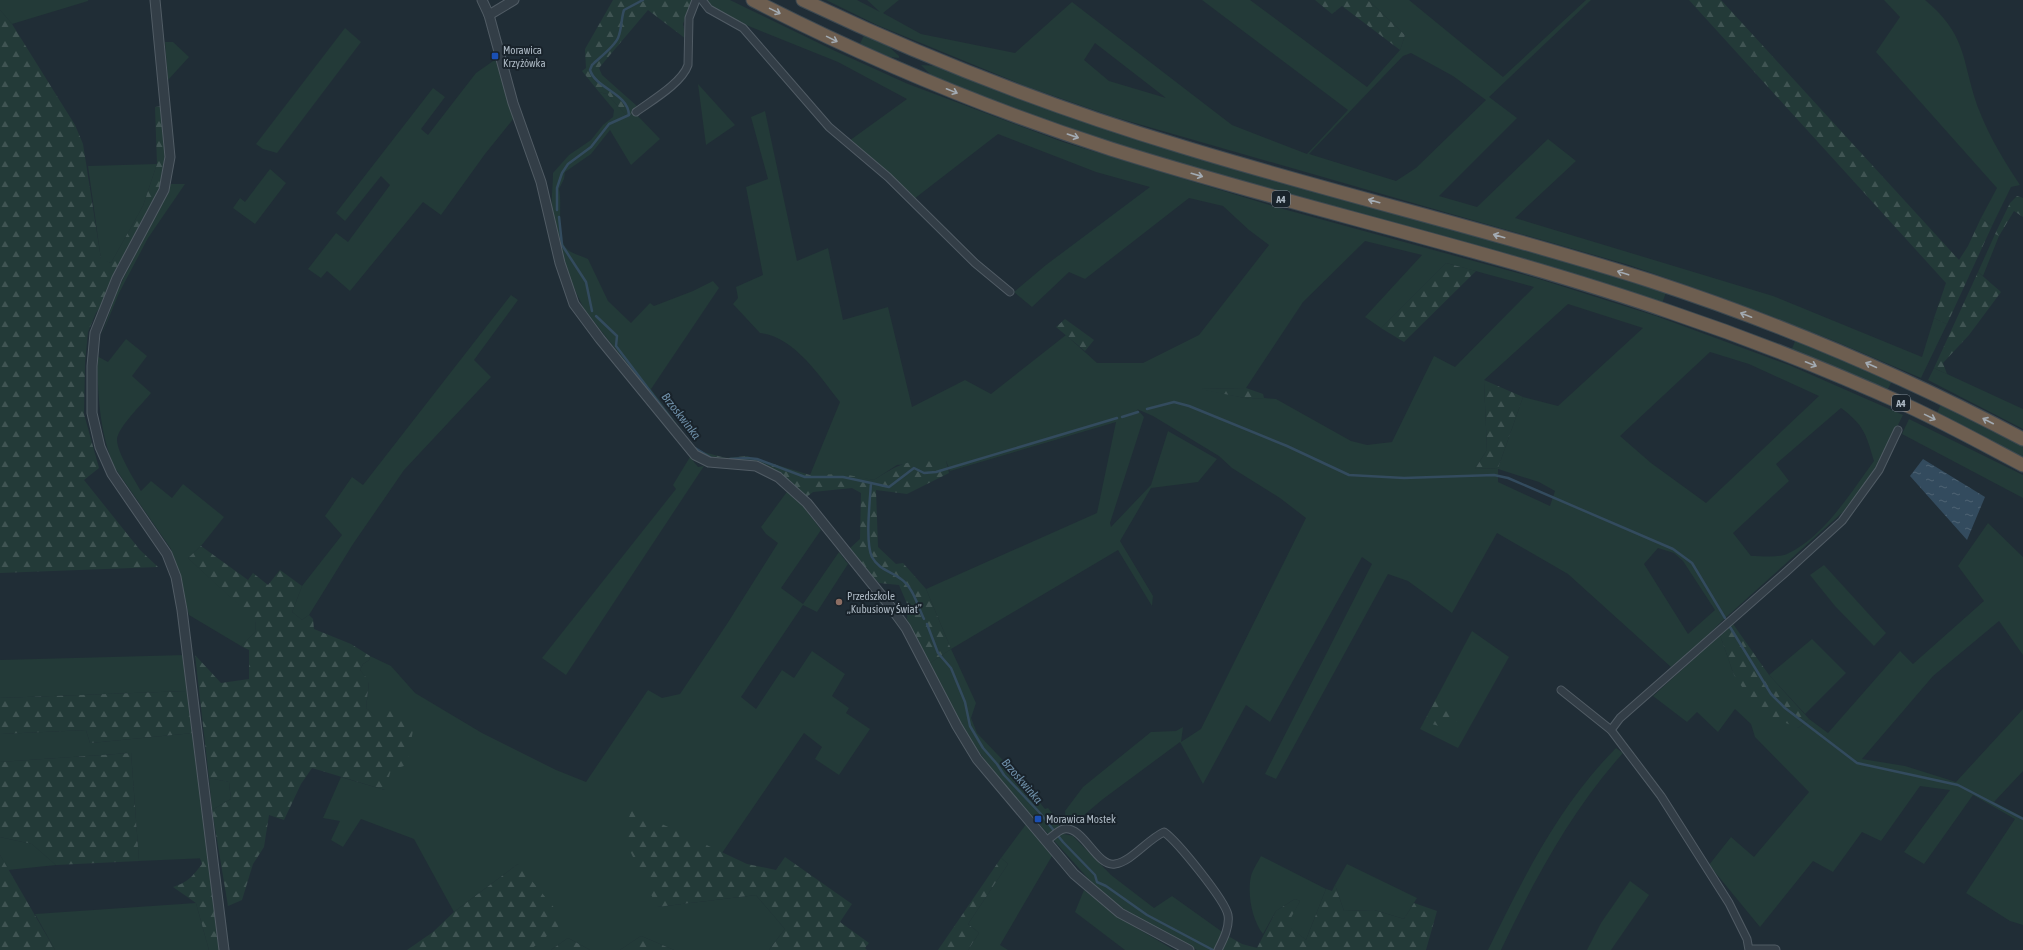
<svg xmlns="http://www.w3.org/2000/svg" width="2023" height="950" font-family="'Asap Condensed',sans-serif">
  <defs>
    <pattern id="forest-firs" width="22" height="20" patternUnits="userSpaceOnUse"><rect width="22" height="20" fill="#233a38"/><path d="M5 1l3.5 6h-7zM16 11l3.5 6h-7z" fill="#405453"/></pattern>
    <pattern id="water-ripples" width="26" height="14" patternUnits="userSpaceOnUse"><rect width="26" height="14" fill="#334b5e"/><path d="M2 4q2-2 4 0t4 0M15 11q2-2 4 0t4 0" fill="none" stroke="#4e6373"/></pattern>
  </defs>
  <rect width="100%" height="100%" fill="#202d36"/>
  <!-- green -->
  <g fill="#233a38" fill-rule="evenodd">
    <path d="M0 0H88V1L12 24 0 10Z"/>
    <path d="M705 0H730L833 50 908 84 1063 142 1276 207 1536 278 1656 316 1789 365 1903 415 1876 469 1843 512 1722 621 1697 646 1671 667 1568 574 1497 533 1452 613 1408 581 1388 574 1276 779 1265 774 1372 564 1362 557 1270 722 1246 705 1203 784 1180 742 1103 799 1071 826 1066 823 1065 811 1083 787 1151 732 1176 731 1183 727 1181 742 1201 729 1306 518 1280 498 1232 468 1219 456 1153 416 1137 409 1144 417 1110 523 1111 527 1151 485 1168 431 1217 459 1198 482 1151 488 1120 541 1153 596 1152 606 1118 550 951 649 976 703 971 718 977 733 1018 776 1045 809 1048 808 1059 821V826L1064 834 1073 836 1111 875 1154 908 1172 896 1228 936 1221 950H1197L1130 914 1102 894 996 776 966 733 930 663 951 649 926 589 1097 513 1116 422 950 471 946 461 897 465 874 480 843 475H810L840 402C820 377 794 336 760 333L733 304 738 298 736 287 763 275 746 187 768 179 751 117 765 111 797 261 828 248 843 320 888 307 912 407 965 380 991 394 1066 335 1097 363H1143L1199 335 1269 245 1249 230 1223 206 1189 198 1085 279 1069 272 1032 307 1014 292 1046 265 1150 187 1096 172 998 134 914 199 849 141 907 99 838 62 746 25 715 11ZM1365 241 1422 255 1365 317 1381 328 1446 263 1534 287 1455 367 1434 356 1392 442 1367 445 1351 441 1276 399 1264 398 1250 399 1202 389 1246 388 1303 302ZM1568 304 1643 328 1558 406 1523 397 1498 468 1475 469 1487 450 1484 380ZM1710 352 1749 364 1819 396 1706 503 1651 463 1620 436ZM1841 408C1864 425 1866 434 1874 461 1852 491 1823 538 1787 554 1778 558 1761 556 1751 556L1733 533 1789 481 1776 464ZM1498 469 1539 482 1555 491 1550 506 1498 482ZM1658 548 1674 553 1683 561 1715 610 1688 634 1644 564Z"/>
    <path d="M826 0H857L880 12 867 0H899L883 13 921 34 1015 53 1072 2 1232 125 1307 154 1348 110 1202 0H1250L1367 87 1400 50 1405 35 1368 0H1409L1503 77 1586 0H1591L1489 97 1517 118 1439 196 1477 207 1548 139 1576 161 1515 218 1773 296 1922 357 1934 318 1947 324 1921 378 1832 340 1715 295 1629 265 1114 117 1025 86 877 25ZM1095 43 1166 98 1109 81 1084 60ZM1411 53 1453 76 1486 100 1416 168 1396 181 1309 154 1403 56Z"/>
    <path d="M1884 0H1925C1969 37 1961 61 1979 110 1990 138 2004 161 2020 185L2011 187 1992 226 1981 218 1997 188 1876 52 1900 17Z"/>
    <path d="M345 28 361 42 277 153 263 149 256 144Z"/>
    <path d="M864 35 887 45 899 56V58L890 57 860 44Z"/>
    <path d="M165 42H173L189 57 168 80Z"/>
    <path d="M496 59 514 118 485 154 441 215 423 202 350 291 327 271 321 278 308 269 336 233 348 242 390 185 381 176 345 221 336 213 433 88 445 97 421 129 428 135 476 73Z"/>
    <path d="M921 65 938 66 1666 293 1662 303 1157 157 1042 120 934 78Z"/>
    <path d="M698 84 735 125 706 145Z"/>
    <path d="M599 92 607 94 628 117 634 112 660 139 631 165 610 130 591 154 565 172 564 179 559 189C563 204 555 238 568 250 573 254 582 256 588 259L608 301 631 323 650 303 654 306 693 291 713 281 719 288 651 389 691 443 698 449 696 452 584 309C569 279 555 244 552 210 551 198 553 185 553 173L569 155 591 140 603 125 613 117 614 110Z"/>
    <path d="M157 164 143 206 111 263 101 260 88 166Z"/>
    <path d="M270 169 286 183 255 224 233 208 240 198 245 202Z"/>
    <path d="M171 184H185L148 238 119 293 101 337 117 291Z"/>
    <path d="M1995 234 1999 236 1983 276 1978 272Z"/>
    <path d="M511 295 518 300 474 360 491 377 404 470 353 544 309 615 302 620 292 612 302 586 342 535 325 516 352 477 363 485Z"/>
    <path d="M126 339 147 356 132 376 151 393C143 403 117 428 117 440 117 452 135 481 141 491L151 481 172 498 183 484 224 517 201 546 188 558 255 619 256 631 241 646 189 615 171 549 115 468C99 433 98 394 97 356L108 362Z"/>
    <path d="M1796 339 1892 381 1887 391 1791 351Z"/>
    <path d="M1934 368 2023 409V429L1928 380Z"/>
    <path d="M1941 404 2023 446V460L1936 415Z"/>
    <path d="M1909 419 2023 475V498L1902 434Z"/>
    <path d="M690 457 698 467 704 466 566 675 542 658 676 489 673 485Z"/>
    <path d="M789 489 801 503 821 530 781 588 803 604 839 552 848 564 817 612 803 605 741 697 756 709 782 670 794 678 812 651 845 674 832 696 849 708 846 713 870 729 839 775 815 759 822 747 804 733 722 853 673 830 657 907 756 895 785 929 769 950H674L641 936 620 950H590L568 938 551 950H530L518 864 454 912 414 839 361 819 343 847 331 840 340 821 323 818 341 777 385 790 378 719 366 708 369 682 360 670 363 664 369 660 370 656 391 666 415 693 482 733 556 770 586 782 648 690 662 698 680 694 727 624 778 543 766 534 761 527Z"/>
    <path d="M1988 523 2023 557V655L1999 621 1933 676 1862 759 1905 766 1956 782 2023 709V771L1994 802 2023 817V925L2010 921 1966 893 2015 819 1973 795 1924 864 1904 852 1950 790 1920 786 1881 841 1862 832 1833 872 1813 861 1760 927 1709 865 1731 837 1754 857 1809 792 1755 737 1751 724 1735 709 1718 732 1697 712 1687 722 1653 696 1720 635 1734 675 1798 728 1809 719 1828 733 1900 651 1913 664 1984 601 1958 566Z"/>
    <path d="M1824 565 1886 633 1874 646 1835 606 1810 575Z"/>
    <path d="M1472 631 1509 657 1458 748 1420 729Z"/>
    <path d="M1812 639 1846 673 1805 714 1769 675Z"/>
    <path d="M185 655 188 691 0 698V660Z"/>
    <path d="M86 730 90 743 193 733 208 858 139 861 131 753 0 762V734Z"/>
    <path d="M1616 748 1623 753C1571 811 1534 880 1501 950H1488C1523 878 1560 804 1616 748Z"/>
    <path d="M209 778 229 782 231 799 212 810Z"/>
    <path d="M1027 823 1052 856 1000 945 1008 950H968L979 933 968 924 1008 864 1001 858Z"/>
    <path d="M0 837 32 844 56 865 8 870 0 855Z"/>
    <path d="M1261 856 1326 889 1306 940 1286 925 1300 901 1295 899 1276 911 1263 934C1252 920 1247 894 1251 876 1253 869 1258 862 1261 856Z"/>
    <path d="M1347 864 1417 898 1404 919 1374 910 1344 911 1335 885Z"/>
    <path d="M1630 881 1649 895 1611 950H1587L1601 923Z"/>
    <path d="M1084 890 1123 920 1174 950H1125L1075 912Z"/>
    <path d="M196 903 209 950H55L35 914Z"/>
  </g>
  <!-- forest -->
  <g fill="url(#forest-firs)">
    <path d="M613 0H692L683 24 686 39 648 10 599 68 602 75 638 107 628 117 607 94 599 92 582 71 586 68 585 49Z"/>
    <path d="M1315 0H1368L1405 35 1400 50 1342 6 1332 14Z"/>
    <path d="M1689 0H1721L1959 260 1968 246 1981 218 1992 226 1947 324 1934 318 1946 283Z"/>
    <path d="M0 10 12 24 75 125 83 144 101 259 111 263 143 206 157 164 155 107 163 106 166 163 161 188 105 300 96 313 88 332 85 363 84 414 99 468 84 480 140 550 158 567 0 573Z"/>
    <path d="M2017 196 2023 198V217L2014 211 1999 236 1995 234 2010 203Z"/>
    <path d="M1446 263 1476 271 1404 342 1381 328Z"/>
    <path d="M1978 272 2001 292 1969 335 1943 363 1947 374 1934 368Z"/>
    <path d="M1065 319 1094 340 1085 351 1056 327Z"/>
    <path d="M1484 380 1523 397 1498 468 1475 469 1487 450Z"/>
    <path d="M1246 388 1263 394 1264 398 1250 399 1199 389Z"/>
    <path d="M703 452 726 458 747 456 810 475 843 474 874 480C905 460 910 460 946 461L949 473 907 494 876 490 878 547 896 564 903 563 926 589 951 649 930 663 907 619 908 606 899 585 879 583 848 550 860 539 861 493 852 488 813 492 805 498 779 475 701 456Z"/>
    <path d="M201 546 248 580 253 573 268 585 280 570 302 586 292 612 302 620 309 615 313 619 314 629 351 644 370 656 369 660 363 664 360 670 369 681 366 708 378 718 394 707 409 719 413 730 407 765 391 770 385 790 312 768 301 784 284 820 269 815 264 847 253 864 242 900 228 906 212 810 231 799 229 782 209 778 195 655 221 683 249 679V650L241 646 256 631 255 620 188 558Z"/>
    <path d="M1733 624 1769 675 1809 719 1798 728 1759 712 1734 675 1720 635Z"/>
    <path d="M188 691 193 733 90 743 86 730 0 734V698Z"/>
    <path d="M1436 699 1460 713 1457 721 1443 727 1424 722Z"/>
    <path d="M131 753 139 861 56 865 32 844 0 837V762Z"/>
    <path d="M632 810 747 864 776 870 785 857 852 904 840 922 869 943 865 948 867 950H769L785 929 756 895 657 907 622 834Z"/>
    <path d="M0 855 55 950H0Z"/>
    <path d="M200 858H208L219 950H209L196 903 173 887C188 882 192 877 202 864Z"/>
    <path d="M1001 858 1008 864 968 924 979 933 968 950H938Z"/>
    <path d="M518 864 565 921 530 950H407L433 932 454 912Z"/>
    <path d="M1335 885 1344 911 1374 910 1404 919 1414 903 1437 911 1426 950H1221L1228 936 1242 944 1257 948 1276 911 1295 899 1300 901 1287 925 1306 940 1326 889 1332 891Z"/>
    <path d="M641 936 674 950H620Z"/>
    <path d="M568 938 590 950H551Z"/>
  </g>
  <!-- water -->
  <path fill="url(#water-ripples)" d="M1923 459 1985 497 1967 540 1910 476Z"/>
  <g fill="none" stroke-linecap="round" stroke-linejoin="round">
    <!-- stream -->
    <g stroke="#334b5e" stroke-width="2.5">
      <path d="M557 210V188L562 173 568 164 591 147 609 124 629 115C628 93 596 89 590 70L592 65C599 58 614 47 618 38 622 29 621 19 624 10L643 0"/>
      <path d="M559 217 562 245 586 282 592 311"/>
      <path d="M596 316 617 336 616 346 672 420"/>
      <path d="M1147 409 1174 402 1189 406 1287 446 1349 475 1404 478 1494 475 1508 478 1673 549 1692 563 1725 618"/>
      <path d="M1122 417 1138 412"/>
      <path d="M695 448 713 459"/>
      <path d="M730 459 747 458 757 459 805 477H843L871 483C870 500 865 543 872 557 879 570 891 571 901 579 913 587 918 607 924 619"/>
      <path d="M871 483 889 487 914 468 924 473 936 472 1117 418"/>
      <path d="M927 624 938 653 951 668 965 702 970 726 983 748 997 764 1004 775 1040 813 1063 842 1095 875 1097 882 1106 886 1147 915 1213 950"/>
      <path d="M1730 627 1771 694 1785 708 1857 763 1958 785 2023 819"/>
    </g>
    <defs>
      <g id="minor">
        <path d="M702 0 709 9 743 28 829 127 888 177 975 263 1010 292"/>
        <path d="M636 112C651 101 682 83 688 65L689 18 696 0"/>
        <path d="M1561 690 1611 730"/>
        <path d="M1046 841C1051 838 1058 830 1064 829 1084 826 1096 867 1115 864 1131 862 1148 839 1164 832 1177 841 1225 900 1228 915 1230 927 1223 940 1218 950"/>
        <path d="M1749 950 1747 939 1729 903 1661 796 1611 730 1620 718 1786 572 1842 521 1879 470 1898 430"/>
      </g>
      <g id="tertiary">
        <path d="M155 0 170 157 164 190 117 278 95 333 92 366V413L100 447 112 474 167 554 176 577 182 610 224 950"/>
        <path d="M482 0 489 15 513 103 541 182 560 263 574 304 600 339 695 455 709 462 756 466 778 477 807 503 890 606 906 628 957 726 977 759 1074 874 1120 913 1189 950"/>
        <path d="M489 15 514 0"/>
        <path d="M1751 950H1775"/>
      </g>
      <g id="motorway">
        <path d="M753 0C868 59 988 109 1111 149 1297 208 1489 249 1673 313 1753 340 1831 371 1908 406 1947 424 1985 445 2023 465"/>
        <path d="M803 0C925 58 1050 107 1180 146 1336 194 1495 231 1651 281 1779 323 1904 376 2023 439"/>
      </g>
    </defs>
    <!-- minor casing -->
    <use href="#minor" stroke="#515c65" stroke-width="9"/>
    <!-- tertiary casing -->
    <use href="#tertiary" stroke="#515c65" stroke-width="11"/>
    <!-- motorway casing -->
    <use href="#motorway" stroke="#3e4951" stroke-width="15"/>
    <!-- minor -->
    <use href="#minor" stroke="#333e47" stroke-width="7"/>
    <!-- tertiary -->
    <use href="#tertiary" stroke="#333e47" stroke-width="9"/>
    <!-- motorway -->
    <use href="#motorway" stroke="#6d5e50" stroke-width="13"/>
  </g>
  <!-- one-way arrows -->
  <defs><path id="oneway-shaft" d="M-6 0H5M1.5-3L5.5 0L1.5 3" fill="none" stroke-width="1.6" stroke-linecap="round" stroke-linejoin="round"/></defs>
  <g stroke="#a3abb3">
    <use href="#oneway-shaft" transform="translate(775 11) rotate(26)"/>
    <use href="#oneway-shaft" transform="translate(832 39) rotate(26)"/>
    <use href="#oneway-shaft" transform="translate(952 91) rotate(22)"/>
    <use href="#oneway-shaft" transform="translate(1073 136) rotate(19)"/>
    <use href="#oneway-shaft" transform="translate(1197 175) rotate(16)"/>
    <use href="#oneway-shaft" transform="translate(1374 201) rotate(-164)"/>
    <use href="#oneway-shaft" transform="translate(1499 236) rotate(-164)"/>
    <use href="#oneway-shaft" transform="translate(1623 273) rotate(-162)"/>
    <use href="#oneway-shaft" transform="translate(1746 315) rotate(-159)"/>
    <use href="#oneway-shaft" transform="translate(1811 364) rotate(22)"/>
    <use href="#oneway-shaft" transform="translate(1871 365) rotate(-156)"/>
    <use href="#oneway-shaft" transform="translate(1930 417) rotate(26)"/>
    <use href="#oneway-shaft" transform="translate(1988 421) rotate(-153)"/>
  </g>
  <!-- markers -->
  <g fill="#1a4fb4" stroke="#19232b" stroke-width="1.5">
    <rect x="491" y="52" width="8" height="8" rx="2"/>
    <rect x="1034" y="815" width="8" height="8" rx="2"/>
  </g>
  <circle fill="#8d6e63" stroke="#19232b" stroke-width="1.5" cx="839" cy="602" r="4"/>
  <g text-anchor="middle" stroke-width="4" stroke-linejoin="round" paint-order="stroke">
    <!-- shield labels -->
    <g fill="#19232b" stroke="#818c96" stroke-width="1">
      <rect x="1272" y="191" width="18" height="16" rx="3"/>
      <rect x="1892" y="395" width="18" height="16" rx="3"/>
    </g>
    <g font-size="10" font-weight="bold" fill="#adb9c4">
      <text x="1281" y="203">A4</text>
      <text x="1901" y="407">A4</text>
    </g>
    <!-- poi labels -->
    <g font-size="11" fill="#adb9c4" stroke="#19232b" text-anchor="start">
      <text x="503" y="54">Morawica<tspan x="503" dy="13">Krzyżówka</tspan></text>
      <text x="847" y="600">Przedszkole<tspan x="847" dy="13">„Kubusiowy Świat”</tspan></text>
      <text x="1046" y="823">Morawica Mostek</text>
    </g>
    <!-- water labels -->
    <g font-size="12" font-style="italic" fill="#6e8fa8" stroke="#19232b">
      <text transform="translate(681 416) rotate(52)" y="4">Brzoskwinka</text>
      <text transform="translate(1022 781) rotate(49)" y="4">Brzoskwinka</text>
    </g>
  </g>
</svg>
